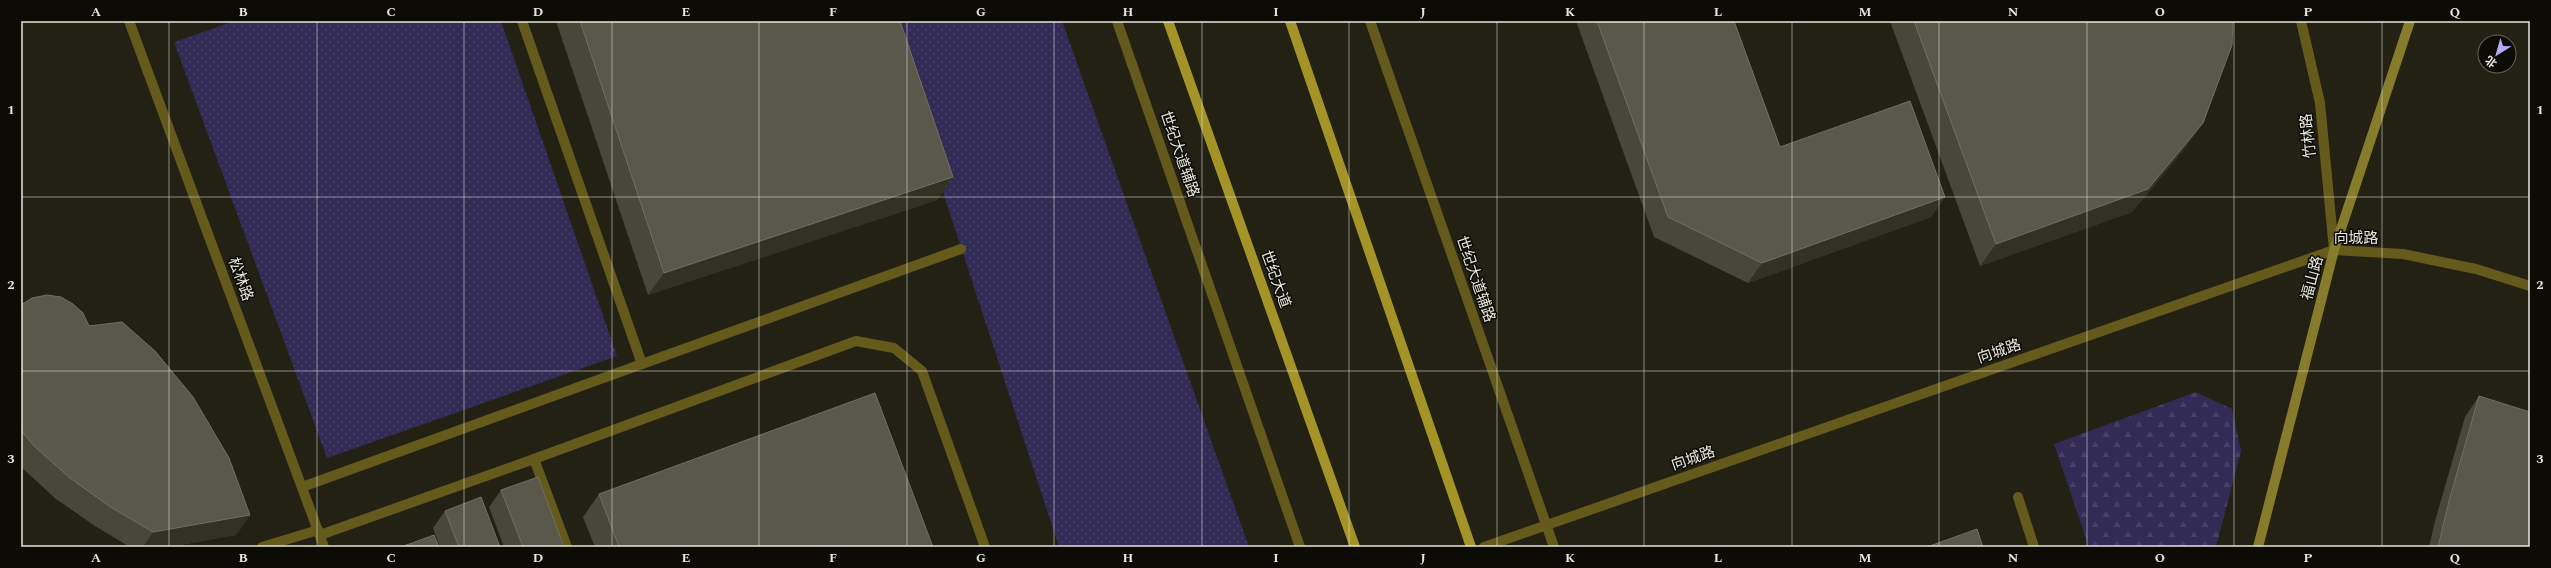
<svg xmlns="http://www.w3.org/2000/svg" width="2551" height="568" font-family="Spectral,'Noto Sans SC',serif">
  <defs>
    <pattern id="green-dots" width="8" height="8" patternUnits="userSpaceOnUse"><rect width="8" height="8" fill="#322b56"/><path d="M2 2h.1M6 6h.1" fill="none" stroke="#464066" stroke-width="1.8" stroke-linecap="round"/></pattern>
    <pattern id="forest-firs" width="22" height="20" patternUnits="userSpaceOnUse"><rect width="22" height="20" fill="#322b56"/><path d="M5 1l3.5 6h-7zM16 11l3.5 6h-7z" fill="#464066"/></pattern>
  </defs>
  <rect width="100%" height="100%" fill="#232114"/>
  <!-- green -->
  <g fill="url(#green-dots)">
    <path d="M235 21H501L617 356 327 458 174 42Z"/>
    <path d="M887 21H1062L1249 547H1059Z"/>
  </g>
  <!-- forest -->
  <path fill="url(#forest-firs)" d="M2196 392 2232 409 2241 451 2216 547H2089L2054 444Z"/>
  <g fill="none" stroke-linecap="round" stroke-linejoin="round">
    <!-- lane -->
    <g stroke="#645a1c" stroke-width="10">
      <path d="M642 364 961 249"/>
      <path d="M302 487 642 364 522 21"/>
      <path d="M2018 497 2034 547"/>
      <path d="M320 535 534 459"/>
      <path d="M262 547 318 530"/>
      <path d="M567 547 534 459 856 341 894 348 922 371 985 547"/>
    </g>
    <!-- street -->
    <g stroke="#645a1c" stroke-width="10">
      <path d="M129 21 324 547"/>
      <path d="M1117 21 1300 547"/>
      <path d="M1370 21 1554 547"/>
      <path d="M2301 21 2320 103 2334 250"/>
      <path d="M1484 547 2334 250 2403 254 2476 269 2530 286"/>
    </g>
    <!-- secondary -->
    <path stroke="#877b2c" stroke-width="10" d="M2258 547 2334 250 2410 21"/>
    <!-- primary -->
    <g stroke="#a49327" stroke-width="10">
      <path d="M1168 21 1355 547"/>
      <path d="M1290 21 1471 547"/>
    </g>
  </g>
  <!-- wall -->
  <g fill="#494738">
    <path d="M556 21H900L953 177 937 200 648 295Z"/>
    <path d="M1576 21H1734L1780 147 1945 197 1931 217 1748 283 1654 237Z"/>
    <path d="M1890 21H2233L2187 146 2132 212 1980 266Z"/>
    <path d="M21 305 89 326 250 515 236 535 169 547H130L95 526 56 499 21 467Z"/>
    <path d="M2479 396 2530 547H2429L2435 521 2465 417Z"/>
    <path d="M501 490 564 547H504L489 507Z"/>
    <path d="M599 494 933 547H595L583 517Z"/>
    <path d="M445 511 500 547H440L433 528Z"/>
  </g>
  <!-- shaded-wall -->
  <g fill="#333122">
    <path d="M2203 123 2187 146 2132 212 1980 266 1996 244Z"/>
    <path d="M953 177 937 200 648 295 664 273Z"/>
    <path d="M1945 197 1931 217 1748 283 1762 263Z"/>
    <path d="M250 515 236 535 169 547H143L153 532Z"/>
  </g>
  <!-- building -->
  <g fill="#5a584a" stroke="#706f61">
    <path d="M580 21H900L953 177 664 273Z"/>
    <path d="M1597 21H1734L1780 147 1910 101 1945 197 1762 263 1668 217Z"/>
    <path d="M1914 21H2233L2232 45 2203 123 2148 189 1996 244Z"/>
    <path d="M47 295 61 297 73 304 83 313 89 326 122 322 155 351 193 397 229 458 250 515 153 532 109 506 70 478 34 446 21 430V305L32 298Z"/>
    <path d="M875 393 933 547H619L599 494Z"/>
    <path d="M2479 396 2530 412V547H2438L2449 501Z"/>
    <path d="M538 477 564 547H523L501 490Z"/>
    <path d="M481 497 500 547H459L445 511Z"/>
    <path d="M1977 529 1983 547H1927Z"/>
    <path d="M434 535 439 547H401Z"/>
  </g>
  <!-- grid -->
  <path fill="none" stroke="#e8e7de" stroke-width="1" stroke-opacity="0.55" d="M169 21V547M317 21V547M464 21V547M612 21V547M759 21V547M907 21V547M1054 21V547M1202 21V547M1349 21V547M1497 21V547M1644 21V547M1792 21V547M1939 21V547M2087 21V547M2234 21V547M2382 21V547M21 197H2530M21 371H2530"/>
  <g text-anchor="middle" stroke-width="3" stroke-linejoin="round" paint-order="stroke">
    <!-- street labels -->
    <g font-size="15" fill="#e8e7de" stroke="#0c0b05">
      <text transform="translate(2308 136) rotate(-96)" y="5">竹林路</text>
      <text transform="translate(1180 154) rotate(71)" y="5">世纪大道辅路</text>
      <text x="2356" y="243">向城路</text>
      <text transform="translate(2312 278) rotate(-75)" y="5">福山路</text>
      <text transform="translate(241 279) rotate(70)" y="5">松林路</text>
      <text transform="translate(1276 279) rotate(70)" y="5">世纪大道</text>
      <text transform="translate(1476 279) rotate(71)" y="5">世纪大道辅路</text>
      <text transform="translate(1999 351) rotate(-19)" y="5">向城路</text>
      <text transform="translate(1693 458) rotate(-19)" y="5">向城路</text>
    </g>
  </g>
  <!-- border -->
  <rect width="2551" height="568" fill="none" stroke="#0c0b05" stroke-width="44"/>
  <!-- north arrow -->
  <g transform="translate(2497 54) rotate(217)"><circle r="19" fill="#0c0b05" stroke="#64635c"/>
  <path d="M0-3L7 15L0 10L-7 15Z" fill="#b4acf9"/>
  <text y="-6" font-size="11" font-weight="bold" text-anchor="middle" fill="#e8e7de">北</text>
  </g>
  <rect x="22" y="22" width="2507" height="524" fill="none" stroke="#e8e7de" stroke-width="1.5"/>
  <g font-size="13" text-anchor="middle" font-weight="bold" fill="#e8e7de">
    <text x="96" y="16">A</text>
    <text x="243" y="16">B</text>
    <text x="391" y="16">C</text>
    <text x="538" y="16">D</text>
    <text x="686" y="16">E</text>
    <text x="833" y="16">F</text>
    <text x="981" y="16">G</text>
    <text x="1128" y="16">H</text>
    <text x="1276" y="16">I</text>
    <text x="1423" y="16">J</text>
    <text x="1570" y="16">K</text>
    <text x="1718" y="16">L</text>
    <text x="1865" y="16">M</text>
    <text x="2013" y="16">N</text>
    <text x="2160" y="16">O</text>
    <text x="2308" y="16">P</text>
    <text x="2455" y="16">Q</text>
    <text x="11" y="114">1</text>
    <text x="2540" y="114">1</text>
    <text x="11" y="289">2</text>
    <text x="2540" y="289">2</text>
    <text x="11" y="463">3</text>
    <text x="2540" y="463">3</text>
    <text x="96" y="562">A</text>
    <text x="243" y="562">B</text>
    <text x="391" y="562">C</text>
    <text x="538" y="562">D</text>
    <text x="686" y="562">E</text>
    <text x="833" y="562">F</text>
    <text x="981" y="562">G</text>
    <text x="1128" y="562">H</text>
    <text x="1276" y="562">I</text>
    <text x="1423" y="562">J</text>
    <text x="1570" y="562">K</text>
    <text x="1718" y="562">L</text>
    <text x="1865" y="562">M</text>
    <text x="2013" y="562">N</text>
    <text x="2160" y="562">O</text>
    <text x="2308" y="562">P</text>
    <text x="2455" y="562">Q</text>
  </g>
</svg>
